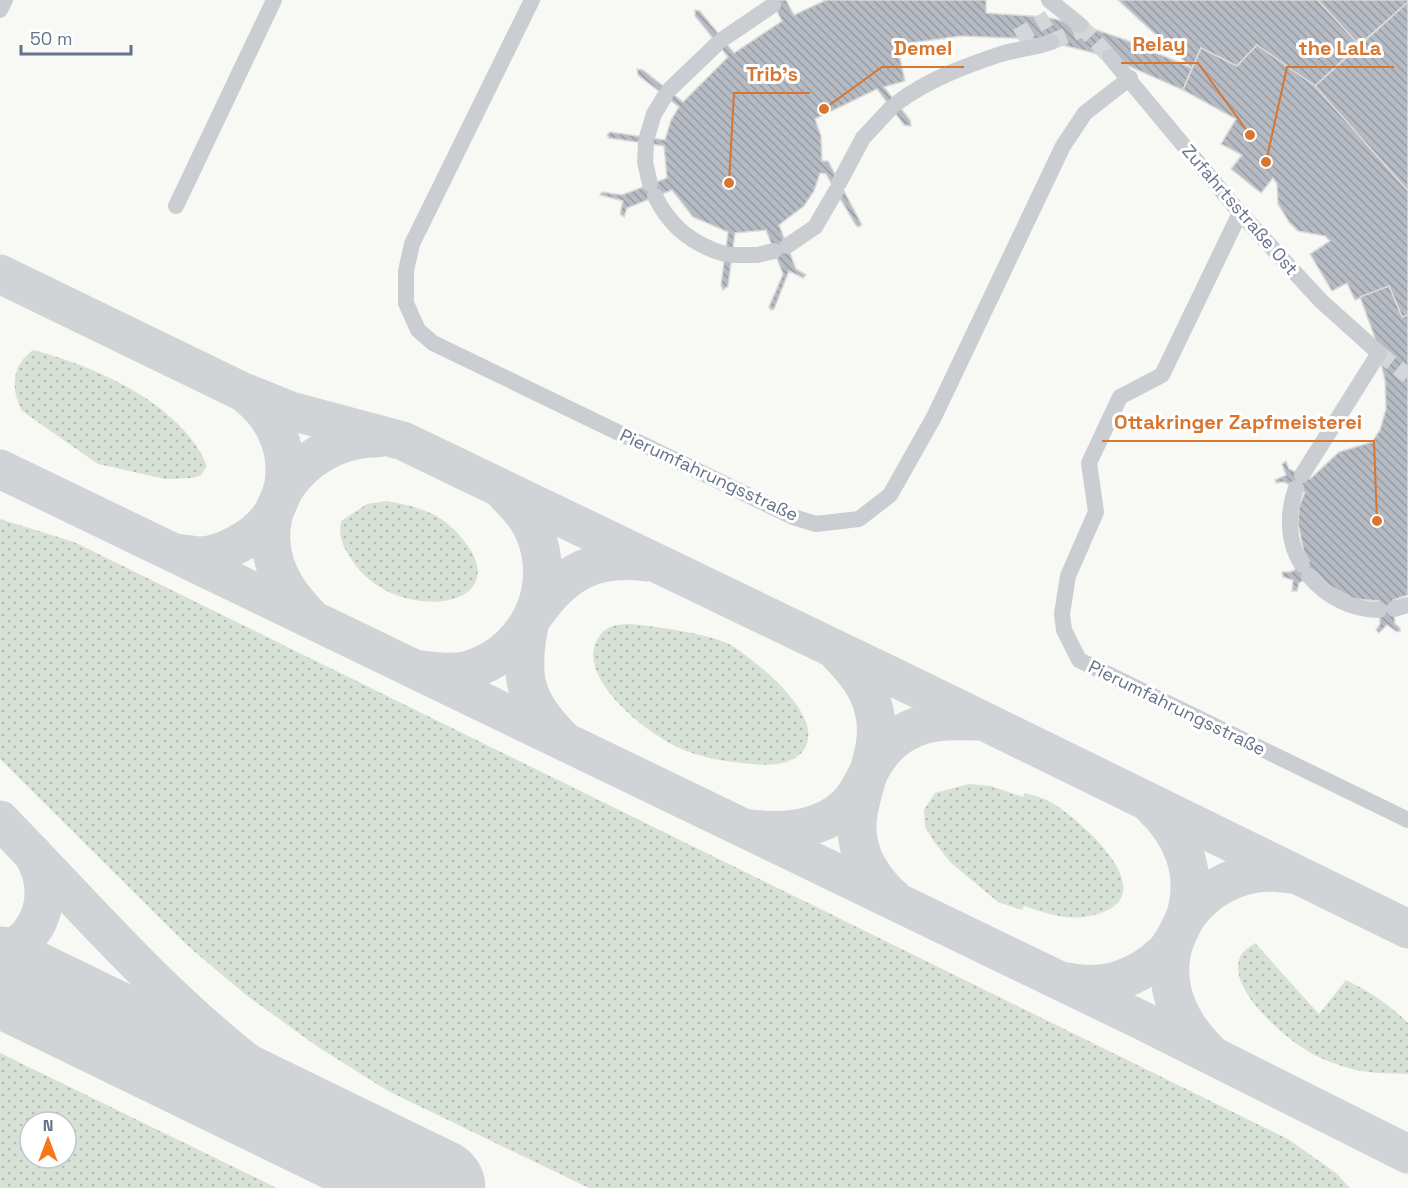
<svg xmlns="http://www.w3.org/2000/svg" width="1408" height="1188" font-family="'Space Grotesk',sans-serif">
  <defs>
    <pattern id="grass-dots" width="8" height="8" patternUnits="userSpaceOnUse" patternTransform="scale(1.5)"><rect width="8" height="8" fill="#d8e1d6"/><path d="M2 2h.1M6 6h.1" fill="none" stroke="#b3bbb3" stroke-width="1.8" stroke-linecap="round"/></pattern>
    <pattern id="building-back-hatch" width="6" height="6" patternUnits="userSpaceOnUse" patternTransform="scale(1.5)"><rect width="6" height="6" fill="#b5bac3"/><path d="M-1 5l2 2M0 0l6 6M5-1l2 2" fill="none" stroke="#979ca4"/></pattern>
  </defs>
  <rect width="100%" height="100%" fill="#f8f9f5"/>
  <!-- grass -->
  <g fill="url(#grass-dots)" fill-rule="evenodd">
    <path d="M33 350C94 366 181 403 207 466L201 475 193 478 165 479 98 464 22 411C10 388 12 365 33 350Z"/>
    <path d="M387 501C424 508 445 514 468 546 512 610 395 623 354 563 344 549 338 538 341 521L367 504Z"/>
    <path d="M0 519 74 542 1288 1139 1336 1173 1350 1188H589L388 1091 318 1047 246 995 188 946 0 759Z"/>
    <path d="M627 624C649 625 710 634 729 644 754 659 829 717 803 751 792 765 769 766 753 764 728 762 700 758 677 747 647 733 576 678 597 640 604 627 613 625 627 624Z"/>
    <path d="M969 784 991 786 1023 797 1025 793C1032 795 1040 797 1047 800 1071 812 1152 880 1113 907 1099 916 1080 919 1064 917 1050 915 1037 910 1024 906L1022 910 998 902 951 863 935 843 925 827 924 810 935 793Z"/>
    <path d="M1255 943 1319 1014 1346 980C1370 992 1389 1004 1408 1023V1074C1389 1073 1367 1074 1349 1068 1335 1064 1318 1058 1306 1050 1283 1036 1224 986 1241 955 1244 950 1251 946 1255 943Z"/>
    <path d="M0 1053 277 1188H0ZM30 1122H66V1158H30Z"/>
  </g>
  <g fill="none" stroke-linecap="round" stroke-linejoin="round">
    <!-- taxiway -->
    <g stroke="#d0d4d6" stroke-width="39">
      <path d="M0 274 241 391 291 411 403 441 910 685 1408 929"/>
      <path d="M0 469 1139 1019 1408 1154"/>
      <path d="M176 553C183 554 191 555 199 556 212 556 227 550 238 544 299 513 299 436 248 396"/>
      <path d="M535 614C564 572 595 555 647 562"/>
      <path d="M310 617C295 601 282 586 275 564 254 498 313 437 377 438"/>
      <path d="M529 625C519 677 524 701 562 739"/>
      <path d="M838 653C854 670 869 687 874 710 888 765 836 809 867 866 874 878 882 889 893 898"/>
      <path d="M422 670C439 672 456 674 472 669 530 650 558 586 534 531 528 516 517 506 506 494"/>
      <path d="M1153 807C1182 834 1197 872 1187 911 1183 926 1173 939 1171 955 1165 991 1181 1025 1207 1050"/>
      <path d="M0 820C81 903 158 993 250 1065 309 1111 372 1149 436 1188"/>
      <path d="M752 829C791 834 837 827 858 791 869 772 878 752 895 739 920 719 949 720 978 721"/>
      <path d="M0 956C42 937 56 895 33 854"/>
      <path d="M1068 982C1104 990 1139 978 1165 952 1176 941 1180 925 1189 913 1213 881 1252 867 1291 874"/>
    </g>
    <!-- runway -->
    <path stroke="#d0d4d6" stroke-width="99" d="M0 976 436 1188"/>
  </g>
  <!-- building -->
  <g fill="url(#building-back-hatch)" stroke="#dadad8" stroke-width="1.5">
    <path d="M771 0H786L794 15 826 0H986V13L1046 17 1085 26 1126 40 1192 68 1183 90 1106 56 1038 39 961 36 897 45 905 81 884 87 910 120 911 126 904 125 877 89 815 119 821 136 822 161H828L862 225 858 227 855 224 826 174 820 173 814 191 804 206 779 225 796 269 806 275 803 278 789 271 774 309 771 310 769 307 783 274 766 230 735 233 728 286 723 290 721 285 728 232 693 217 672 190 627 208 624 217 620 214 623 201 600 195 602 192 622 195 667 178 664 146 609 138 607 135 610 132 665 140 671 120 679 107 638 75 637 69 643 70 683 102 728 57 695 16V10L700 11 734 53 782 21Z"/>
    <path d="M1118 0H1318L1359 45 1315 86 1257 45 1237 66 1201 48 1192 68Z"/>
    <path d="M1318 0H1408V2L1359 45Z"/>
    <path d="M1408 2V191L1315 86Z"/>
    <path d="M1257 45 1315 86 1408 191V315L1402 317 1389 286 1355 300 1347 283 1332 291 1310 254 1330 241 1325 236 1298 231 1289 222 1278 204 1277 184 1273 178 1261 193 1231 169 1242 155 1221 144 1236 119 1183 90 1201 48 1237 66Z"/>
    <path d="M1389 286 1402 317 1408 315V595L1393 600 1395 624 1400 628V631L1397 632 1387 625 1379 633 1376 630 1380 624 1379 601 1354 599 1328 585 1316 572 1299 583 1297 591H1292L1293 580 1283 577 1282 572H1291L1309 561 1304 553 1298 523 1299 507 1305 492 1284 482 1276 483 1275 480 1286 475 1282 464 1286 461 1289 469 1310 479 1339 452 1372 442 1380 430 1386 409 1385 380 1374 335 1360 297Z"/>
  </g>
  <g fill="none" stroke-linecap="round" stroke-linejoin="round">
    <!-- minor-tunnel -->
    <g stroke="#d3d7da" stroke-width="16" stroke-dasharray="16 8" stroke-linecap="butt">
      <path d="M1080 25 1110 57"/>
      <path d="M1017 37 1049 18"/>
      <path d="M1051 42 1085 28"/>
      <path d="M1379 353 1408 376"/>
    </g>
    <!-- minor -->
    <g stroke="#cacdd1" stroke-width="16">
      <path d="M532 0 412 244 406 271V303L418 330 433 343 793 517 816 524 859 519 890 495 934 417 1063 146 1085 113 1130 78"/>
      <path d="M1049 0 1080 25"/>
      <path d="M0 10 5 0"/>
      <path d="M723 39 773 5"/>
      <path d="M1110 57 1240 213 1321 301 1379 353 1302 475"/>
      <path d="M669 90 717 44"/>
      <path d="M897 103C927 80 965 66 1001 54 1018 49 1035 48 1051 42"/>
      <path d="M647 137 654 114 665 96"/>
      <path d="M646 143 645 162 650 184"/>
      <path d="M839 183 863 138 891 108"/>
      <path d="M655 196C670 227 693 245 725 254"/>
      <path d="M176 206 274 0"/>
      <path d="M1240 213 1162 375 1120 397 1089 463 1096 512 1068 576 1062 614 1064 630 1079 660 1408 820"/>
      <path d="M787 246 815 227 836 191"/>
      <path d="M732 255H757L774 251"/>
      <path d="M1296 488C1287 513 1287 542 1302 565"/>
      <path d="M1309 576C1327 597 1352 610 1379 610"/>
      <path d="M1394 609 1408 605"/>
    </g>
  </g>
  <g text-anchor="middle" stroke-width="6" stroke-linejoin="round" paint-order="stroke">
    <!-- street labels -->
    <g font-size="18" fill="#64728a" stroke="#fff">
      <text transform="translate(1240 210) rotate(49)" y="6">Zufahrtsstraße Ost</text>
      <text transform="translate(709 475) rotate(25)" y="6">Pierumfahrungsstraße</text>
      <text transform="translate(1177 708) rotate(26)" y="6">Pierumfahrungsstraße</text>
    </g>
  </g>
  <!-- callouts -->
  <path fill="none" stroke="#d87630" stroke-width="2" d="M1250 135L1198 63H1121M824 109L882 67H964M1266 162L1287 67H1394M729 183L734 93H810M1377 521L1374 441H1102"/>
  <g fill="#d87630" stroke="#fff" stroke-width="2">
    <circle cx="1250" cy="135" r="6"/>
    <circle cx="824" cy="109" r="6"/>
    <circle cx="1266" cy="162" r="6"/>
    <circle cx="729" cy="183" r="6"/>
    <circle cx="1377" cy="521" r="6"/>
  </g>
  <g font-size="20" text-anchor="middle" font-weight="bold" fill="#d87630" stroke="#fff" stroke-width="6" stroke-linejoin="round" paint-order="stroke">
    <text x="1159" y="51">Relay</text>
    <text x="923" y="55">Demel</text>
    <text x="1340" y="55">the LaLa</text>
    <text x="772" y="81">Trib's</text>
    <text x="1238" y="429">Ottakringer Zapfmeisterei</text>
  </g>
  <!-- north arrow -->
  <g transform="translate(48 1140)"><circle r="28" fill="#ffffff" stroke="#c1c7d0" stroke-width="1.5"/>
  <path d="M0-4.5L10 22L0 15L-10 22Z" fill="#f57719"/>
  <text y="-9" font-size="16" font-weight="bold" text-anchor="middle" fill="#64728a">N</text>
  </g>
  <!-- scale -->
  <path d="M21 45v9h110v-9" fill="none" stroke="#64728a" stroke-width="3"/>
  <text x="30" y="45" font-size="18" fill="#64728a" stroke="#ffffff" stroke-width="4.5" paint-order="stroke">50 m</text>
</svg>
